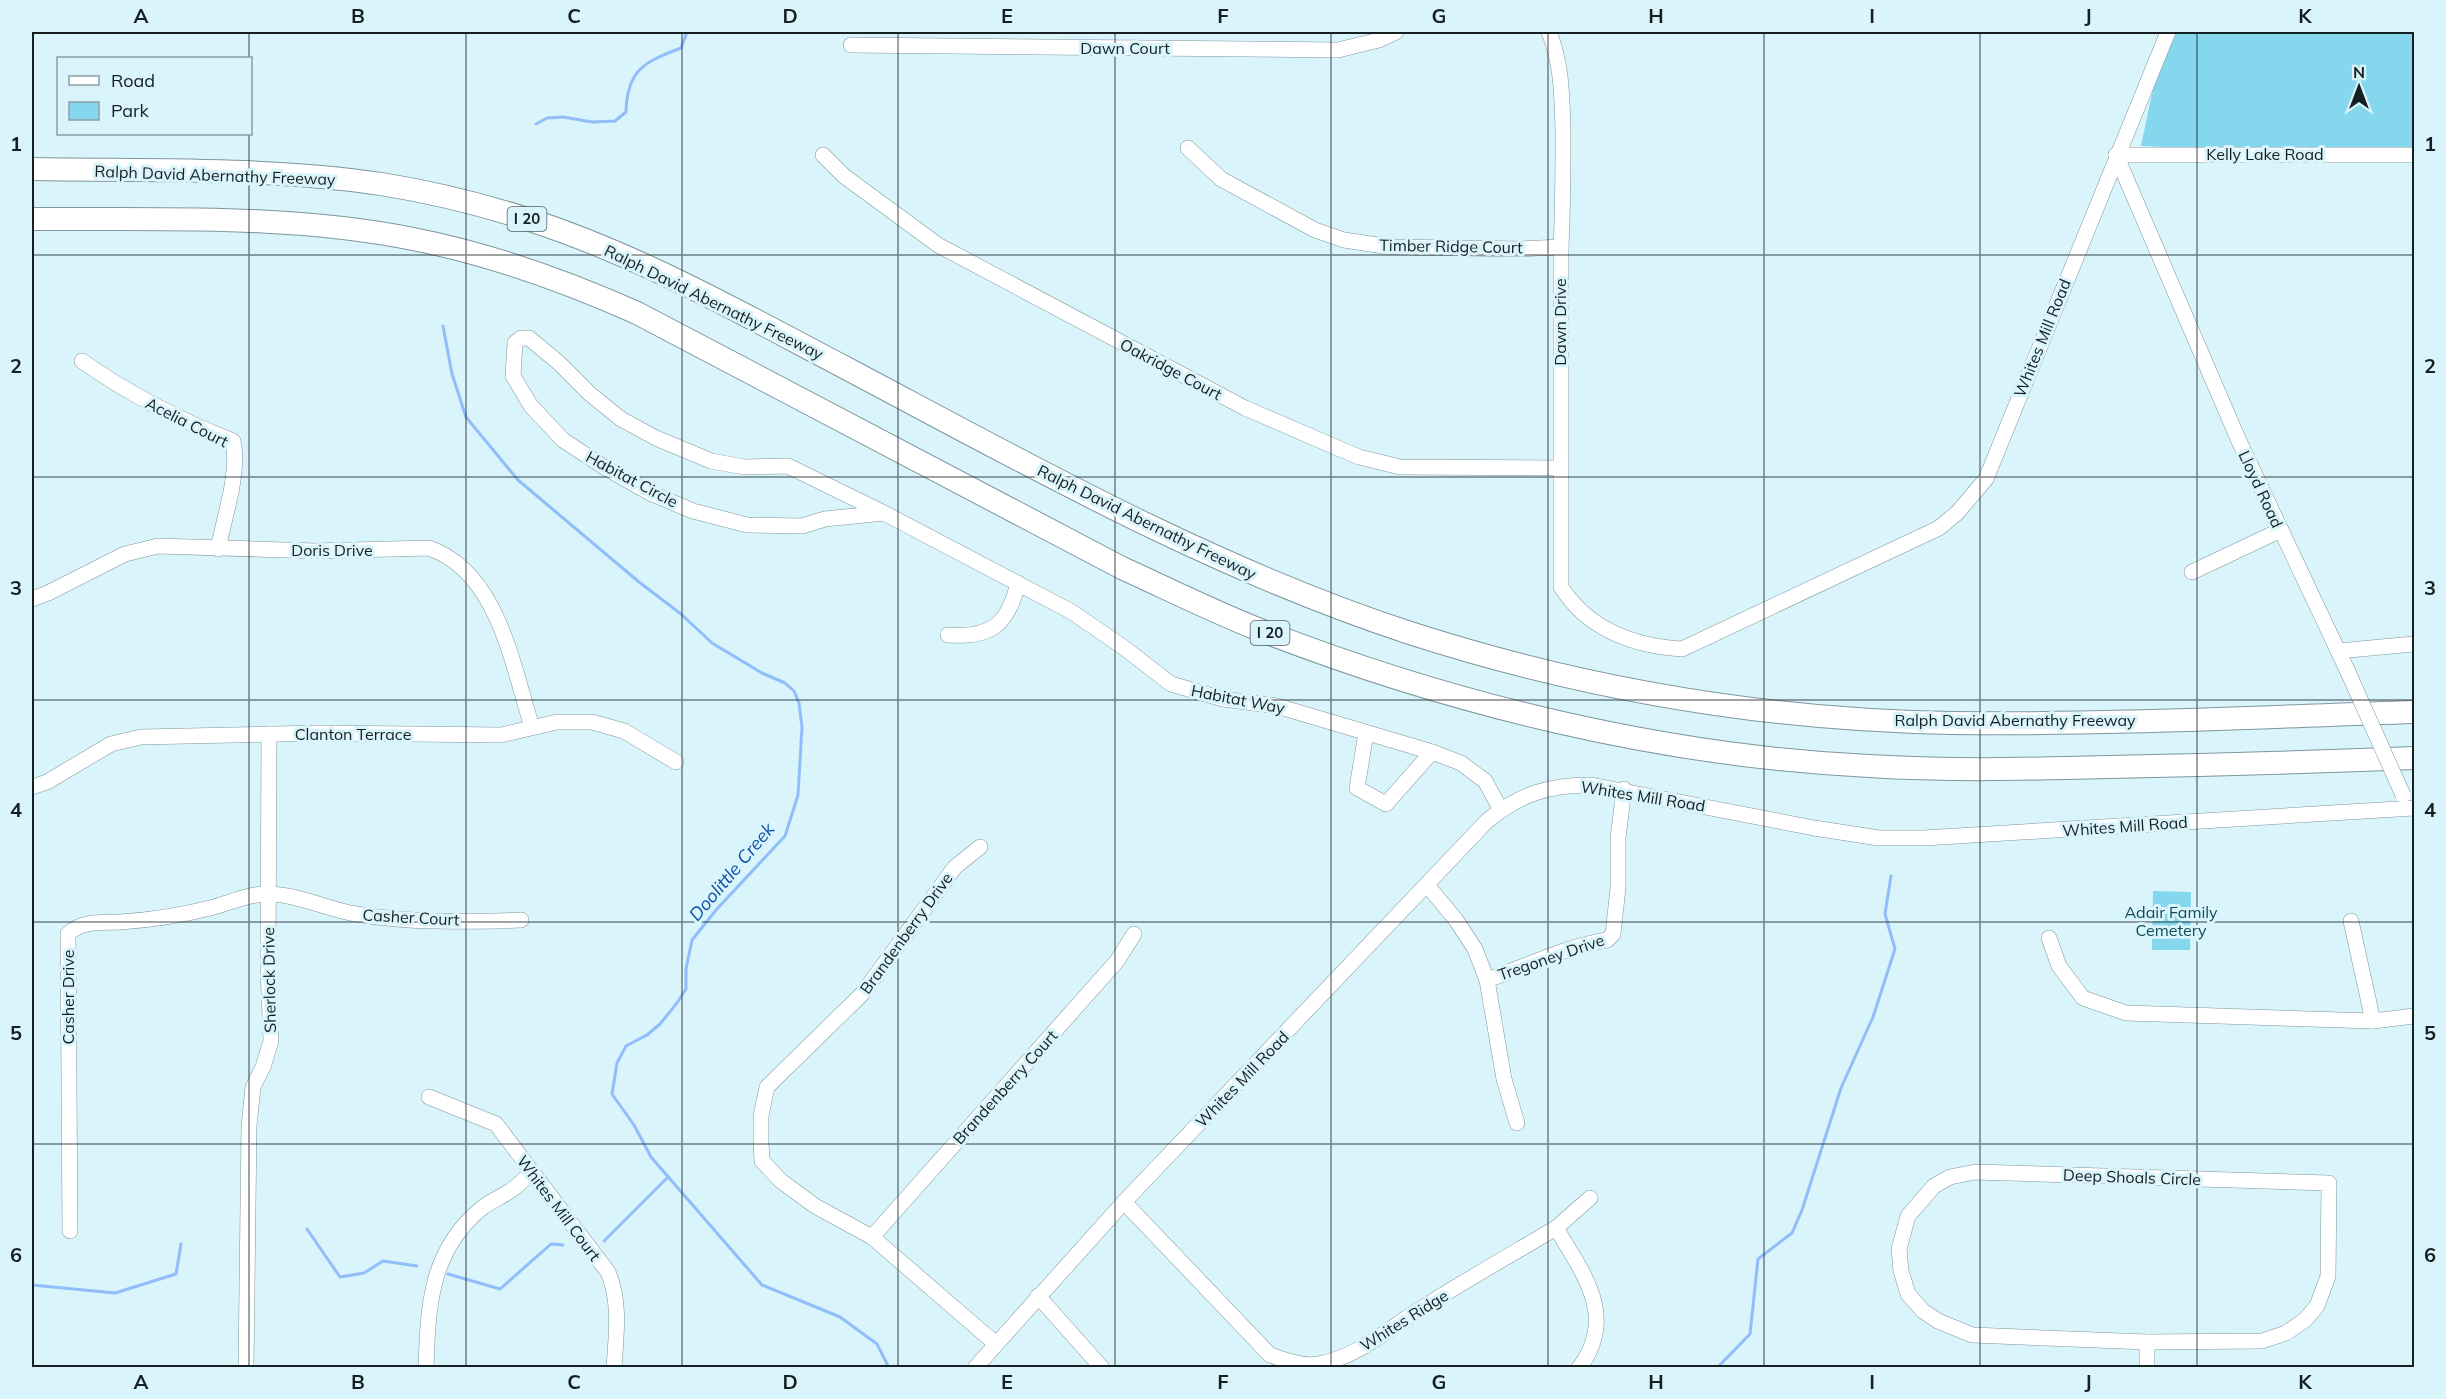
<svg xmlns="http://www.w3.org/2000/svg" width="2446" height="1399" font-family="Mulish,sans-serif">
  <rect width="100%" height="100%" fill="#d9f4fb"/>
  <!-- green -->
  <g fill="#84d7ed">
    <path d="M2165 32H2414V157L2141 146Z"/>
    <path d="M2153 891 2191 892 2190 950H2152Z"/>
  </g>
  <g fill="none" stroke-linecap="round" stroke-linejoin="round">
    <!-- stream -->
    <g stroke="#92bdfb" stroke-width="3">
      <path d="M536 124 547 118 563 117 592 122 615 121 626 112C627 70 644 62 681 48L687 32"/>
      <path d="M443 326 452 374 466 417 518 480 639 582 681 614 712 643 762 673 785 683 794 691 799 703 802 727 798 795 785 836 716 910 692 940 686 969V989L677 1003 660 1024 647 1035 626 1046 617 1063 612 1094 634 1125 651 1157 762 1285 840 1317 877 1344 889 1368"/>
      <path d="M307 1229 340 1277 364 1273 383 1261 417 1266"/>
      <path d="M604 1241 668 1177"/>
      <path d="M448 1274 500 1289 551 1244 563 1245"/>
      <path d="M32 1285 115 1293 176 1274 181 1244"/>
      <path d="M1717 1368 1750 1334 1758 1259 1792 1233 1802 1210 1841 1088 1873 1017 1895 949 1885 914 1891 876"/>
    </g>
    <defs>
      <g id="minor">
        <path d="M1549 32C1562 64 1562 97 1563 131 1563 170 1563 208 1561 247V587C1588 629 1633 646 1682 649L1939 528 1957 513 1986 479 2168 32"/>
        <path d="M851 45 1338 50 1379 40 1396 32"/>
        <path d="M1188 148 1221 179 1315 230 1344 240 1391 247 1521 249 1561 247"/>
        <path d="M823 155 844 176 938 245 1245 408 1340 449 1359 457 1400 467 1560 468"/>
        <path d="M2116 155 2239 441 2348 672"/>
        <path d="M2116 155H2414"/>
        <path d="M82 361C129 394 179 420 233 441 240 472 224 518 218 549"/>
        <path d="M884 513 825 519 802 526 747 525 693 511 650 493 604 467 563 440 531 406 513 376 515 343 521 338H529L559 363 590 394 621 419 656 438 711 461 744 467 788 466 884 513 1072 612 1123 647 1171 684 1223 699 1277 706 1432 752 1461 763 1485 781 1501 810"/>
        <path d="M2192 572 2281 530"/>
        <path d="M32 599 48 593 125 554 158 546 315 551 429 548C498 572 512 664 532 727"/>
        <path d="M948 635C991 638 1008 625 1018 583"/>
        <path d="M2338 651 2414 644"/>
        <path d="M1366 733 1357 788 1386 804 1432 752"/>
        <path d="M32 787 47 782 111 744 141 737 320 733 501 735 557 722H592L624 731 676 762"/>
        <path d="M980 847 955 867 863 993 767 1087 761 1116V1142L762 1161 781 1181 815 1206 872 1237 996 1344"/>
        <path d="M1427 885 1456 920 1475 949 1487 980 1504 1079 1517 1123"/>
        <path d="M2351 921 2373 1021"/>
        <path d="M2049 938 2059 966 2083 998 2126 1013 2373 1021 2414 1016"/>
        <path d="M1487 980C1528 966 1564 947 1607 940L1613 934 1618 888V838L1624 789"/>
        <path d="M429 1097 496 1124 608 1272C621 1302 616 1336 614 1368"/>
        <path d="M1975 1172 2329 1183 2328 1276 2317 1306 2305 1320 2286 1333 2262 1341 2147 1342 1972 1335 1938 1321 1923 1311 1908 1294 1901 1271 1899 1249 1908 1216 1934 1186 1950 1177Z"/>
        <path d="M1124 1202 1270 1355C1286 1360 1302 1367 1319 1364 1358 1357 1389 1328 1422 1308 1466 1280 1512 1254 1556 1228 1583 1273 1618 1317 1579 1368"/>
        <path d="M1556 1228 1590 1198"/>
        <path d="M70 1231 68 934C83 920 100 923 120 922 152 920 183 915 214 907 232 902 248 894 267 894 298 894 326 909 356 914 410 923 467 922 521 920"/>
        <path d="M872 1237 1117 961 1134 934"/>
        <path d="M1038 1296 1102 1368"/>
        <path d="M246 1368 249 1126 253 1087 263 1067 271 1041 268 969 269 734"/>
        <path d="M426 1368C428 1306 430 1250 482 1208 491 1201 501 1197 510 1191 518 1186 524 1179 531 1173"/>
        <path d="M975 1368 1124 1202 1487 821C1520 794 1548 785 1591 785L1814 828 1879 838H1924L2414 808"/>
        <path d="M2147 1368V1342"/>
      </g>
      <g id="highway">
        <path d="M32 169C147 171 267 167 381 184 431 192 480 204 527 219 639 255 741 313 844 367 1029 465 1211 568 1410 633 1584 689 1769 720 1952 723 2106 725 2260 717 2414 712"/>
        <path d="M32 219C158 220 288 214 413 239 490 254 565 281 637 313L1122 568C1166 588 1210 610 1255 628 1449 704 1661 756 1869 766 1949 771 2029 769 2109 767 2211 765 2313 762 2414 758"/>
      </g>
    </defs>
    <!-- minor casing -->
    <use href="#minor" stroke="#7e969d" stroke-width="16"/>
    <!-- highway casing -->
    <use href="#highway" stroke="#7e969d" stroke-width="24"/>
    <!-- minor -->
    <use href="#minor" stroke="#fff" stroke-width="15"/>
    <!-- highway -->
    <use href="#highway" stroke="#fff" stroke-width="22"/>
    <defs>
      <path id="minor-bridge" d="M2348 672 2403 795"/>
    </defs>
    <!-- minor-bridge casing -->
    <use href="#minor-bridge" stroke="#7e969d" stroke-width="16" stroke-linecap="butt"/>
    <!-- minor-bridge -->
    <use href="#minor-bridge" stroke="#fff" stroke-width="15"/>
  </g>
  <!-- grid -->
  <path fill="none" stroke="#161f22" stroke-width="1.5" stroke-opacity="0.55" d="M249 32V58M466 32V1368M682 32V1368M898 32V1368M1115 32V1368M1331 32V1368M1548 32V1368M1764 32V1368M1980 32V1368M2197 32V1368M249 134V1368M32 255H2414M32 477H2414M32 700H2414M32 922H2414M32 1144H2414"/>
  <g text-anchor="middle" stroke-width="6" stroke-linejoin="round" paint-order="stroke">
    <!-- shield labels -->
    <g fill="#d9f4fb" stroke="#505f63" stroke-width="1.5">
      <rect x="507.5" y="207" width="39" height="24" rx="4.5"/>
      <rect x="1250.5" y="621" width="39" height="24" rx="4.5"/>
    </g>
    <g font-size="15" font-weight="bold" fill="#161f22">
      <text x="527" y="224">I 20</text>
      <text x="1270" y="638">I 20</text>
    </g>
    <!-- street labels -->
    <g font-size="16" fill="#161f22" stroke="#d9f4fb">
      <text x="1125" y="54">Dawn Court</text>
      <text x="2265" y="160">Kelly Lake Road</text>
      <text transform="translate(215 175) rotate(2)" y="6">Ralph David Abernathy Freeway</text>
      <text transform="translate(1451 246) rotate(1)" y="6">Timber Ridge Court</text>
      <text transform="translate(714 302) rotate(26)" y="6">Ralph David Abernathy Freeway</text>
      <text transform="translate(1560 322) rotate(-90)" y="6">Dawn Drive</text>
      <text transform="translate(2042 338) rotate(-68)" y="6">Whites Mill Road</text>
      <text transform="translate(1171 369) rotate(28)" y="6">Oakridge Court</text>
      <text transform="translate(187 422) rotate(27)" y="6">Acelia Court</text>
      <text transform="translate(632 479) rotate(28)" y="6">Habitat Circle</text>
      <text transform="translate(2261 489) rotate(65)" y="6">Lloyd Road</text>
      <text transform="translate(1147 522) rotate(26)" y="6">Ralph David Abernathy Freeway</text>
      <text x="332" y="556">Doris Drive</text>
      <text transform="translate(1238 699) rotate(11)" y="6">Habitat Way</text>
      <text x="2015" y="726">Ralph David Abernathy Freeway</text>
      <text x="353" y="740">Clanton Terrace</text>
      <text transform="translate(1643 796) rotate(9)" y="6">Whites Mill Road</text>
      <text transform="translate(2125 826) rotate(-4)" y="6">Whites Mill Road</text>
      <text transform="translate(411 917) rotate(3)" y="6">Casher Court</text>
      <text transform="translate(906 933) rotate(-54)" y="6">Brandenberry Drive</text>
      <text transform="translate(1551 957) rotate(-19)" y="6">Tregoney Drive</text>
      <text transform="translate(269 980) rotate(-91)" y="6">Sherlock Drive</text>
      <text transform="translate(68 997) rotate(-90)" y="6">Casher Drive</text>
      <text transform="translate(1242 1079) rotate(-46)" y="6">Whites Mill Road</text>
      <text transform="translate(1005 1087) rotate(-48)" y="6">Brandenberry Court</text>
      <text transform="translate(2132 1177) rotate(2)" y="6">Deep Shoals Circle</text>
      <text transform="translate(559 1208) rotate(53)" y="6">Whites Mill Court</text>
      <text transform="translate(1404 1320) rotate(-32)" y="6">Whites Ridge</text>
    </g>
    <!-- park labels -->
    <g font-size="16" fill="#0f4b59" stroke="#d9f4fb">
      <text x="2171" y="918">Adair Family<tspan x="2171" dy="18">Cemetery</tspan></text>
    </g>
    <!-- water labels -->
    <g font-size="18" font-style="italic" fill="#0c50a8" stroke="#d9f4fb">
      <text transform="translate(732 872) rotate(-50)" y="6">Doolittle Creek</text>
    </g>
  </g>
  <!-- border -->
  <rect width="2446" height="1399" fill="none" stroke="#d9f4fb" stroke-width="66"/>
  <!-- legend -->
  <rect x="57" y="57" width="195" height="78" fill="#d9f4fb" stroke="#8b9fa4" stroke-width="1.5"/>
  <rect x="69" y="76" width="30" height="9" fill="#ffffff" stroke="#8b9fa4" stroke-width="1.5"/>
  <text x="111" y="87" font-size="18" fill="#161f22">Road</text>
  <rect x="69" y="102" width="30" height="18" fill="#84d7ed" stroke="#8b9fa4" stroke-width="1.5"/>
  <text x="111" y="117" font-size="18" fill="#161f22">Park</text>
  <!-- north arrow -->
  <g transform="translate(2359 87)" stroke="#d9f4fb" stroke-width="4.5" paint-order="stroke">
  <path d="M0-4.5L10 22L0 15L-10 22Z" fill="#161f22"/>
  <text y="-9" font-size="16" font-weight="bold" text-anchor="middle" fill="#161f22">N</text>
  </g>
  <rect x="33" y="33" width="2380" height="1333" fill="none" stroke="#161f22" stroke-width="2"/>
  <g font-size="20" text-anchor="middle" font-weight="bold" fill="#161f22">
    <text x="141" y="23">A</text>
    <text x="358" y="23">B</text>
    <text x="574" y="23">C</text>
    <text x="790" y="23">D</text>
    <text x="1007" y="23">E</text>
    <text x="1223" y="23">F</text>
    <text x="1439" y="23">G</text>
    <text x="1656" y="23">H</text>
    <text x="1872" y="23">I</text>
    <text x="2088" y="23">J</text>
    <text x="2305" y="23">K</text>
    <text x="16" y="151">1</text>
    <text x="2430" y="151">1</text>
    <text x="16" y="373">2</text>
    <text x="2430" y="373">2</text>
    <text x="16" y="595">3</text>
    <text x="2430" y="595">3</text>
    <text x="16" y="817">4</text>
    <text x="2430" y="817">4</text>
    <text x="16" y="1040">5</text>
    <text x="2430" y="1040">5</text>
    <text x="16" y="1262">6</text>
    <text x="2430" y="1262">6</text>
    <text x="141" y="1389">A</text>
    <text x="358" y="1389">B</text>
    <text x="574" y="1389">C</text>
    <text x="790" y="1389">D</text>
    <text x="1007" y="1389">E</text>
    <text x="1223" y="1389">F</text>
    <text x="1439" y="1389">G</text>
    <text x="1656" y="1389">H</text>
    <text x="1872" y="1389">I</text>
    <text x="2088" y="1389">J</text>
    <text x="2305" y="1389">K</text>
  </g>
</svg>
